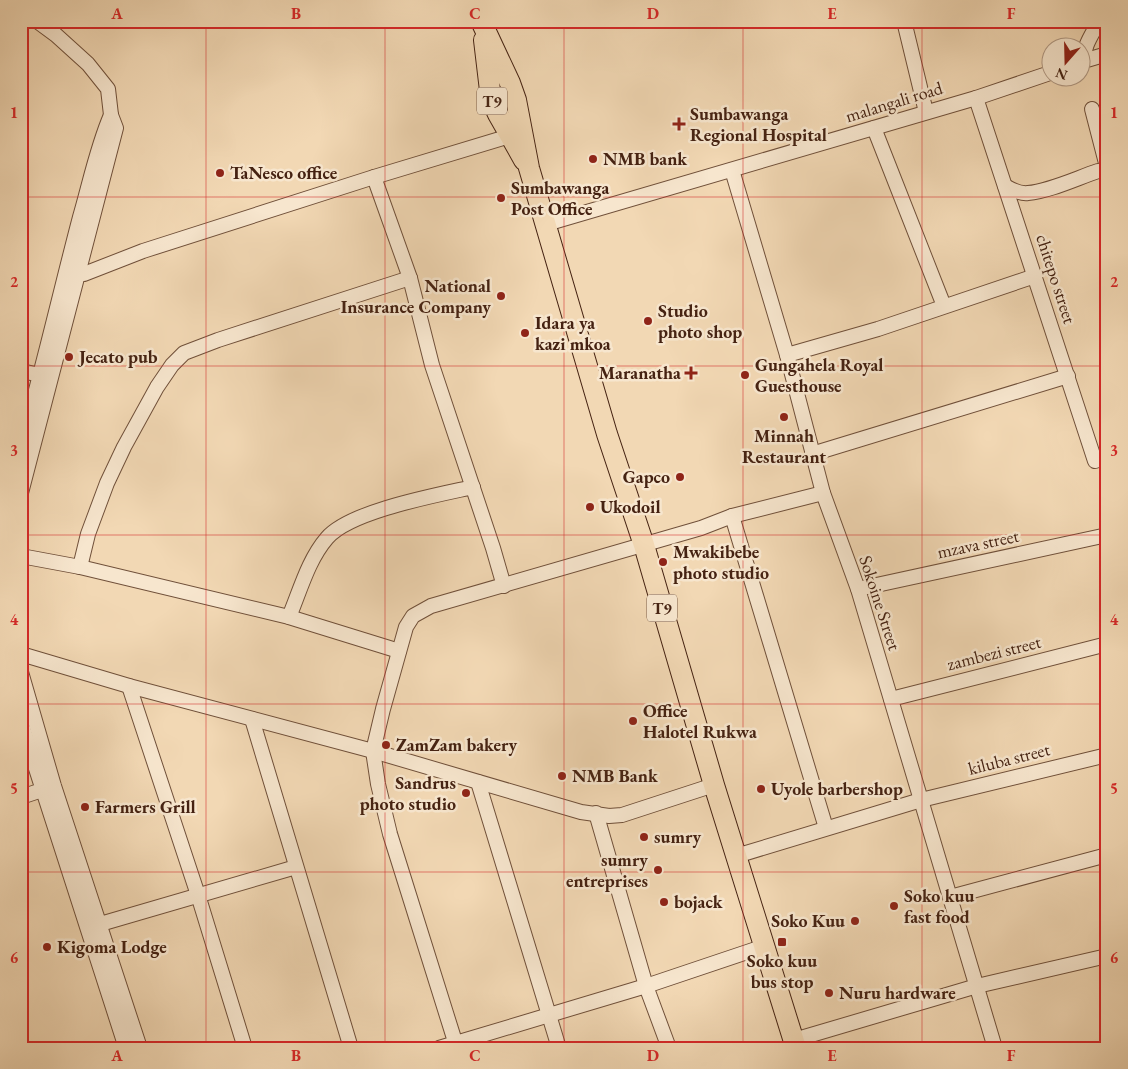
<svg xmlns="http://www.w3.org/2000/svg" width="1128" height="1069" font-family="'EB Garamond',serif">
  <rect width="100%" height="100%" fill="#f2d8b4"/>
  <filter id="stains"><feTurbulence type="fractalNoise" baseFrequency=".004" numOctaves="4"/><feColorMatrix values="0 0 0 0 .2 0 0 0 0 .09 0 0 0 0 .02 0 0 0 .5 -.17"/></filter>
  <radialGradient id="worn" r=".72"><stop offset=".6" stop-color="#630" stop-opacity="0"/><stop offset="1" stop-color="#630" stop-opacity=".3"/></radialGradient>
  <g fill="none" stroke-linecap="round" stroke-linejoin="round">
    <defs>
      <g id="minor">
        <path d="M904 21 926 112"/>
        <path d="M1084 61C1083 46 1092 35 1099 21"/>
        <path d="M1080 62 1107 54"/>
        <path d="M976 98 1095 461 1107 457"/>
        <path d="M1092 109 1107 167"/>
        <path d="M874 128 944 306"/>
        <path d="M732 170 787 355 823 493 858 589 995 1048"/>
        <path d="M374 177 410 278 432 365 493 548 504 586"/>
        <path d="M1005 186C1012 190 1020 194 1028 193 1050 191 1077 178 1098 171L1107 172"/>
        <path d="M546 224 976 98 1050 73"/>
        <path d="M66 274H84L143 251 374 177 510 136"/>
        <path d="M787 355 878 329 1035 276"/>
        <path d="M21 371 50 377"/>
        <path d="M21 445C43 369 60 293 80 217 90 183 97 147 111 115"/>
        <path d="M812 454 1068 376"/>
        <path d="M21 493 116 128 111 115 108 89 88 64 56 35 37 21"/>
        <path d="M732 516 826 828"/>
        <path d="M21 556 80 567 289 617 399 651"/>
        <path d="M80 567 88 534 107 483 124 447 157 387 172 365 184 353 218 340 410 278"/>
        <path d="M858 589 1107 535"/>
        <path d="M289 617C300 591 308 560 327 538 350 511 437 495 473 487"/>
        <path d="M21 654 129 686 373 751 581 812 609 816 622 815 714 785"/>
        <path d="M21 672 54 786 140 1048"/>
        <path d="M129 686 198 895 245 1048"/>
        <path d="M891 699 1107 644"/>
        <path d="M252 719 351 1048"/>
        <path d="M21 722 126 1048"/>
        <path d="M478 782 559 1048"/>
        <path d="M21 797 51 787"/>
        <path d="M596 813 646 986 669 1048"/>
        <path d="M736 856 921 800 1107 755"/>
        <path d="M950 897 1107 855"/>
        <path d="M90 927 296 867"/>
        <path d="M794 1040 977 986 1107 956"/>
        <path d="M439 1048 646 986 765 946"/>
        <path d="M457 1048 390 834 378 784 373 751 383 709 406 627 413 616 431 606 701 528 732 516 823 493"/>
      </g>
      <g id="highway">
        <path d="M481 21 510 83 516 100 529 168 607 434 644 545 714 785 796 1048"/>
        <path d="M484 40 491 99 498 114 524 160"/>
      </g>
    </defs>
    <!-- minor casing -->
    <use href="#minor" stroke="#70503a" stroke-width="16"/>
    <!-- highway casing -->
    <use href="#highway" stroke="#452212" stroke-width="22"/>
    <!-- minor -->
    <use href="#minor" stroke="#f7e6ce" stroke-width="14"/>
    <!-- highway -->
    <use href="#highway" stroke="#f2d8b4" stroke-width="20"/>
  </g>
  <!-- grid -->
  <path fill="none" stroke="#d62828" stroke-width="1" stroke-opacity="0.55" d="M206 21V1048M385 21V1048M564 21V1048M743 21V1048M922 21V1048M21 197H1107M21 366H1107M21 535H1107M21 704H1107M21 872H1107"/>
  <!-- markers -->
  <g fill="#8f2418" stroke="#f7e6ce" stroke-width="2">
    <path d="M676.5 116.5h5v5h5v5h-5v5h-5v-5h-5v-5h5z"/>
    <circle cx="593" cy="159" r="5"/>
    <circle cx="220" cy="173" r="5"/>
    <circle cx="501" cy="198" r="5"/>
    <circle cx="501" cy="296" r="5"/>
    <circle cx="648" cy="321" r="5"/>
    <circle cx="525" cy="333" r="5"/>
    <circle cx="69" cy="357" r="5"/>
    <path d="M688.5 365.5h5v5h5v5h-5v5h-5v-5h-5v-5h5z"/>
    <circle cx="745" cy="375" r="5"/>
    <circle cx="784" cy="417" r="5"/>
    <circle cx="680" cy="477" r="5"/>
    <circle cx="590" cy="507" r="5"/>
    <circle cx="663" cy="562" r="5"/>
    <circle cx="633" cy="721" r="5"/>
    <circle cx="386" cy="745" r="5"/>
    <circle cx="562" cy="776" r="5"/>
    <circle cx="761" cy="789" r="5"/>
    <circle cx="466" cy="793" r="5"/>
    <circle cx="85" cy="807" r="5"/>
    <circle cx="644" cy="837" r="5"/>
    <circle cx="658" cy="870" r="5"/>
    <circle cx="664" cy="902" r="5"/>
    <circle cx="894" cy="906" r="5"/>
    <circle cx="855" cy="921" r="5"/>
    <rect x="777" y="937" width="10" height="10" rx="2.5"/>
    <circle cx="47" cy="947" r="5"/>
    <circle cx="829" cy="993" r="5"/>
  </g>
  <g text-anchor="middle" stroke-width="5" stroke-linejoin="round" paint-order="stroke">
    <!-- shield labels -->
    <g fill="#f7e6ce" stroke="#7a5d4a" stroke-width="1">
      <rect x="477" y="87.5" width="30" height="27" rx="4"/>
      <rect x="647" y="594.5" width="30" height="27" rx="4"/>
    </g>
    <g font-size="16" font-weight="bold" fill="#452212">
      <text x="492" y="107">T9</text>
      <text x="662" y="614">T9</text>
    </g>
    <!-- street labels -->
    <g font-size="18" fill="#452212" stroke="#f7e6ce">
      <text transform="translate(894 102) rotate(-17)" y="6">malangali road</text>
      <text transform="translate(1056 279) rotate(72)" y="6">chitepo street</text>
      <text transform="translate(978 544) rotate(-12)" y="6">mzava street</text>
      <text transform="translate(880 603) rotate(72)" y="6">Sokoine Street</text>
      <text transform="translate(994 653) rotate(-14)" y="6">zambezi street</text>
      <text transform="translate(1009 759) rotate(-14)" y="6">kiluba street</text>
    </g>
    <!-- poi labels -->
    <g font-size="18" font-weight="bold" fill="#452212" stroke="#f7e6ce" text-anchor="start">
      <text x="690" y="120">Sumbawanga<tspan x="690" dy="21">Regional Hospital</tspan></text>
      <text x="603" y="165">NMB bank</text>
      <text x="230" y="179">TaNesco office</text>
      <text x="511" y="194">Sumbawanga<tspan x="511" dy="21">Post Office</tspan></text>
      <text x="491" y="292" text-anchor="end">National<tspan x="491" dy="21">Insurance Company</tspan></text>
      <text x="658" y="317">Studio<tspan x="658" dy="21">photo shop</tspan></text>
      <text x="535" y="329">Idara ya<tspan x="535" dy="21">kazi mkoa</tspan></text>
      <text x="79" y="363">Jecato pub</text>
      <text x="755" y="371">Gungahela Royal<tspan x="755" dy="21">Guesthouse</tspan></text>
      <text x="681" y="379" text-anchor="end">Maranatha</text>
      <text x="784" y="442" text-anchor="middle">Minnah<tspan x="784" dy="21">Restaurant</tspan></text>
      <text x="670" y="483" text-anchor="end">Gapco</text>
      <text x="600" y="513">Ukodoil</text>
      <text x="673" y="558">Mwakibebe<tspan x="673" dy="21">photo studio</tspan></text>
      <text x="643" y="717">Office<tspan x="643" dy="21">Halotel Rukwa</tspan></text>
      <text x="396" y="751">ZamZam bakery</text>
      <text x="572" y="782">NMB Bank</text>
      <text x="456" y="789" text-anchor="end">Sandrus<tspan x="456" dy="21">photo studio</tspan></text>
      <text x="771" y="795">Uyole barbershop</text>
      <text x="95" y="813">Farmers Grill</text>
      <text x="654" y="843">sumry</text>
      <text x="648" y="866" text-anchor="end">sumry<tspan x="648" dy="21">entreprises</tspan></text>
      <text x="904" y="902">Soko kuu<tspan x="904" dy="21">fast food</tspan></text>
      <text x="674" y="908">bojack</text>
      <text x="845" y="927" text-anchor="end">Soko Kuu</text>
      <text x="57" y="953">Kigoma Lodge</text>
      <text x="782" y="967" text-anchor="middle">Soko kuu<tspan x="782" dy="21">bus stop</tspan></text>
      <text x="839" y="999">Nuru hardware</text>
    </g>
  </g>
  <!-- margin -->
  <rect width="1128" height="1069" fill="none" stroke="#f2d8b4" stroke-width="55"/>
  <!-- north arrow -->
  <g transform="translate(1066 62) rotate(200)"><circle r="24" fill="#f7e6ce" stroke="#b09883"/>
  <path d="M0-4L9 19L0 12L-9 19Z" fill="#8f2418"/>
  <text y="-8" font-size="14" font-weight="bold" text-anchor="middle" fill="#452212">N</text>
  </g>
  <rect x="28" y="28" width="1072" height="1014" fill="none" stroke="#d62828" stroke-width="2"/>
  <g font-size="16" text-anchor="middle" font-weight="bold" fill="#d62828">
    <text x="117" y="19">A</text>
    <text x="296" y="19">B</text>
    <text x="475" y="19">C</text>
    <text x="653" y="19">D</text>
    <text x="832" y="19">E</text>
    <text x="1011" y="19">F</text>
    <text x="14" y="118">1</text>
    <text x="1114" y="118">1</text>
    <text x="14" y="287">2</text>
    <text x="1114" y="287">2</text>
    <text x="14" y="456">3</text>
    <text x="1114" y="456">3</text>
    <text x="14" y="625">4</text>
    <text x="1114" y="625">4</text>
    <text x="14" y="794">5</text>
    <text x="1114" y="794">5</text>
    <text x="14" y="963">6</text>
    <text x="1114" y="963">6</text>
    <text x="117" y="1061">A</text>
    <text x="296" y="1061">B</text>
    <text x="475" y="1061">C</text>
    <text x="653" y="1061">D</text>
    <text x="832" y="1061">E</text>
    <text x="1011" y="1061">F</text>
  </g>
  <rect width="100%" height="100%" filter="url(#stains)"/>
  <rect width="100%" height="100%" fill="url(#worn)"/>
</svg>
